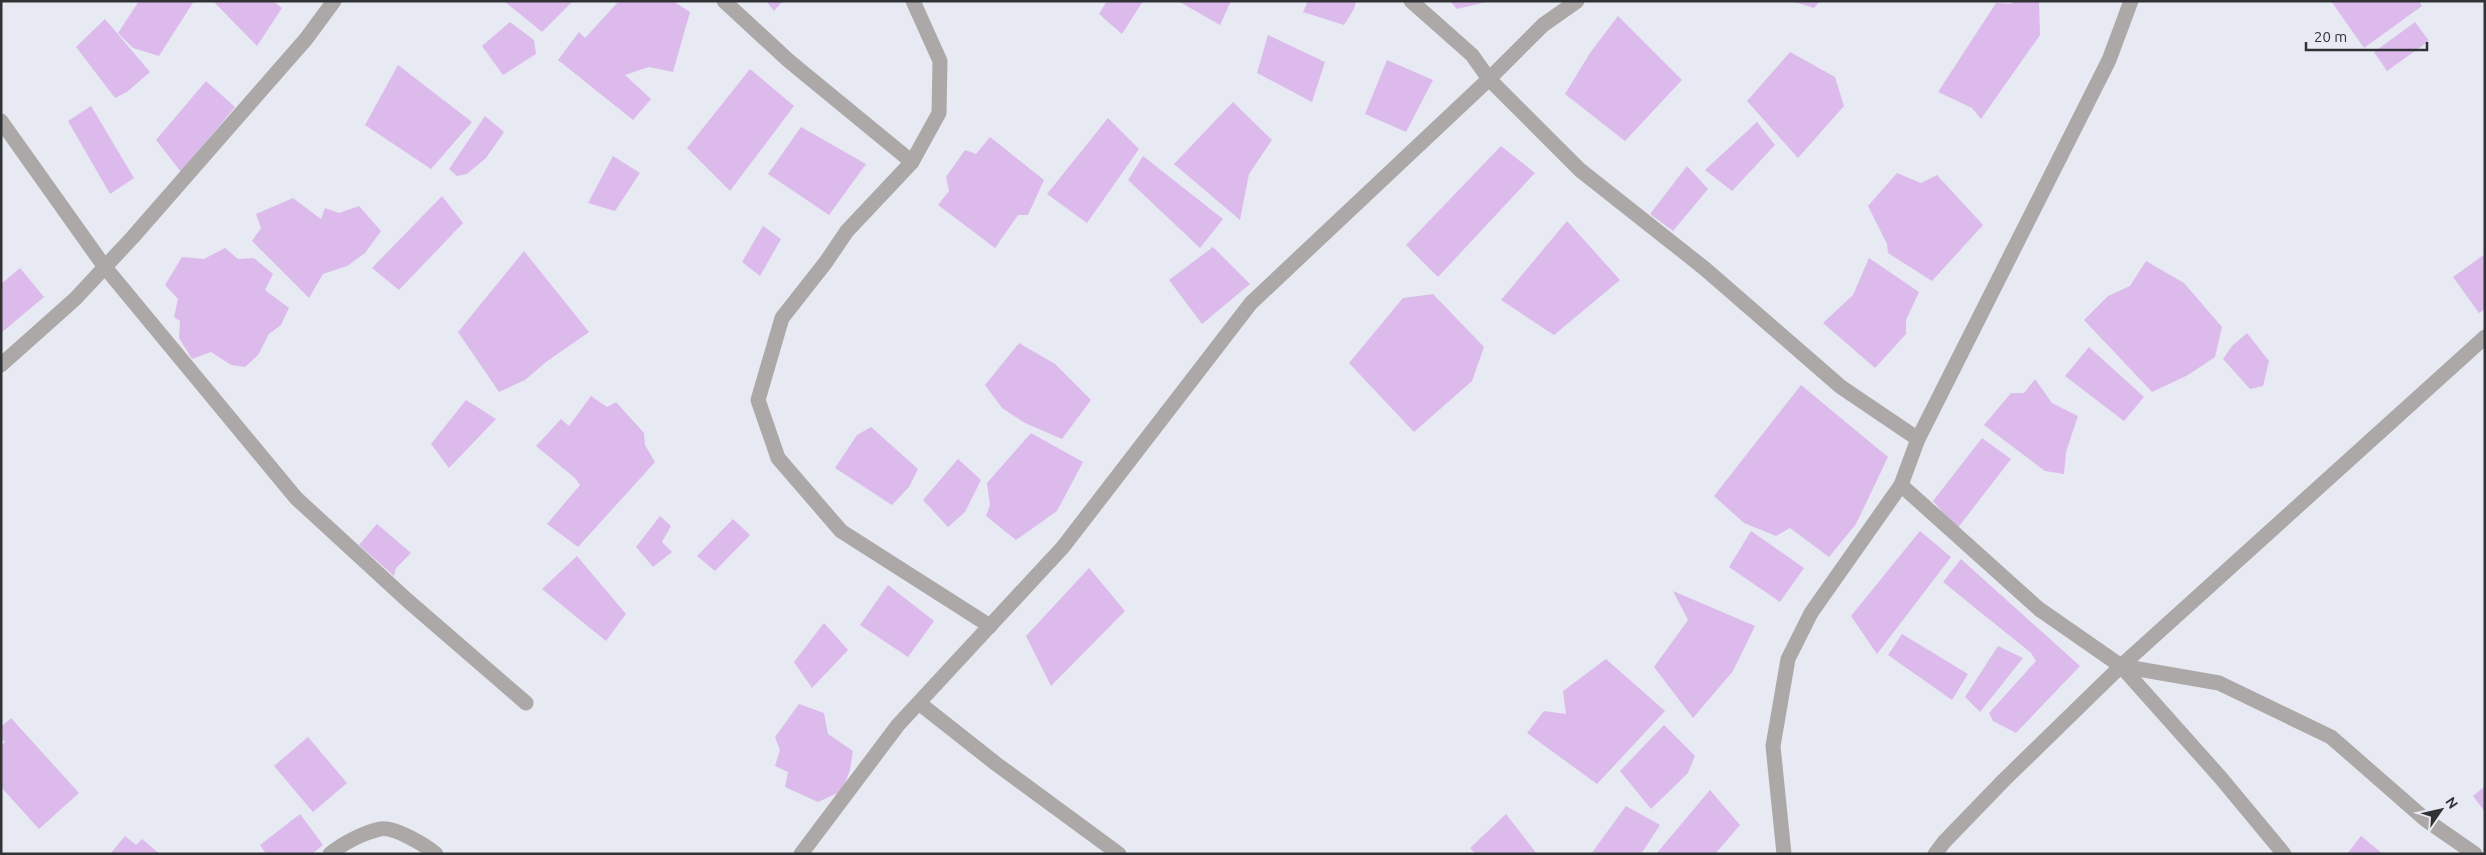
<svg xmlns="http://www.w3.org/2000/svg" width="2486" height="855" font-family="Ubuntu,sans-serif">
  <rect width="100%" height="100%" fill="#e7eaf2"/>
  <!-- building -->
  <g fill="#dcbbec">
    <path d="M139 1H194L159 56 133 48 118 33Z"/>
    <path d="M213 1H273L282 8 257 46Z"/>
    <path d="M504 1H573L542 32Z"/>
    <path d="M619 1H673L690 12 673 72 649 67 625 75 651 99 633 120 558 60 579 32 585 38Z"/>
    <path d="M766 1H783L774 11Z"/>
    <path d="M1107 1H1143L1122 34 1099 14Z"/>
    <path d="M1178 1H1231L1220 25Z"/>
    <path d="M1308 1H1356L1354 9 1344 25 1303 12Z"/>
    <path d="M1450 1H1490L1457 9Z"/>
    <path d="M1791 1H1820L1814 8Z"/>
    <path d="M2014 1 2039 2 2040 35 1981 119 1972 108 1938 92 1996 3 2011 4Z"/>
    <path d="M2331 1H2419L2422 6 2364 48Z"/>
    <path d="M1618 16 1682 80 1625 141 1565 94 1590 53Z"/>
    <path d="M105 19 150 72 127 92 115 98 76 47Z"/>
    <path d="M510 22 534 40 536 54 503 75 482 46Z"/>
    <path d="M2415 22 2429 41 2387 71 2374 52Z"/>
    <path d="M1268 35 1325 62 1312 102 1257 73Z"/>
    <path d="M1790 52 1835 77 1844 106 1798 158 1747 101Z"/>
    <path d="M1387 60 1433 80 1406 132 1365 114Z"/>
    <path d="M398 65 472 122 431 169 365 125Z"/>
    <path d="M750 69 794 106 730 191 687 148Z"/>
    <path d="M206 81 235 107 181 172 156 140Z"/>
    <path d="M1233 102 1272 140 1249 174 1240 220 1174 164Z"/>
    <path d="M91 106 134 178 110 194 68 121Z"/>
    <path d="M485 116 504 132 486 158 467 174 457 176 449 169Z"/>
    <path d="M1108 118 1139 149 1087 223 1047 194Z"/>
    <path d="M1757 122 1775 145 1732 191 1705 170Z"/>
    <path d="M801 127 866 164 829 215 768 174Z"/>
    <path d="M990 137 1044 180 1028 215H1018L995 248 938 205 949 191 946 177 965 150 976 154Z"/>
    <path d="M1501 146 1535 173 1438 277 1406 245Z"/>
    <path d="M613 156 640 173 615 211 588 203Z"/>
    <path d="M1143 156 1223 219 1200 248 1128 180Z"/>
    <path d="M1687 166 1708 189 1673 231 1650 214Z"/>
    <path d="M1897 173 1921 183 1937 175 1983 225 1932 281 1888 253 1887 244 1868 206Z"/>
    <path d="M442 196 463 223 399 290 372 268Z"/>
    <path d="M293 198 321 219 325 208 339 213 359 206 381 231 365 253 347 266 323 274 309 298 252 241 261 228 256 214Z"/>
    <path d="M1567 221 1620 280 1554 335 1501 300Z"/>
    <path d="M763 226 781 239 760 276 742 262Z"/>
    <path d="M1213 247 1250 284 1202 324 1169 280Z"/>
    <path d="M225 248 238 259 254 258 273 274 265 290 289 308 281 325 269 334 258 355 245 367 231 365 211 352 192 359 179 338 180 321 174 317 178 299 165 285 182 257 204 259Z"/>
    <path d="M524 251 589 332 546 362 525 380 499 392 458 332Z"/>
    <path d="M2485 254V309L2479 313 2453 277Z"/>
    <path d="M1869 258 1919 292 1906 320V334L1875 368 1823 323 1853 295Z"/>
    <path d="M2146 261 2184 283 2222 327 2215 357 2188 375 2152 392 2084 320 2108 296 2130 286Z"/>
    <path d="M20 268 44 297 1 333V284Z"/>
    <path d="M1433 294 1484 347 1472 381 1414 432 1349 363 1403 298Z"/>
    <path d="M2247 333 2269 361 2263 386 2250 389 2223 359 2232 346Z"/>
    <path d="M1019 343 1055 364 1091 400 1062 439 1025 423 1002 408 985 385Z"/>
    <path d="M2089 347 2144 397 2124 421 2065 376Z"/>
    <path d="M2035 379 2052 403 2078 416 2066 452 2064 474 2045 471 1984 425 2011 393H2024Z"/>
    <path d="M1801 385 1888 457 1856 524 1829 557 1790 528 1776 536 1744 523 1714 496Z"/>
    <path d="M591 396 607 407 616 402 644 433 645 445 655 462 578 547 547 524 580 485 575 478 536 446 561 419 569 426Z"/>
    <path d="M466 400 496 419 449 468 431 444Z"/>
    <path d="M871 427 918 469 909 487 892 505 835 468 857 435Z"/>
    <path d="M1031 433 1083 462 1057 511 1016 540 986 516 990 505 987 483Z"/>
    <path d="M1982 438 2011 459 1957 529 1933 501Z"/>
    <path d="M958 459 981 480 965 512 948 527 923 500Z"/>
    <path d="M660 516 671 526 662 542 672 552 653 567 636 547Z"/>
    <path d="M733 519 750 535 715 571 697 556Z"/>
    <path d="M377 524 411 553 396 568 394 576 359 545Z"/>
    <path d="M1751 531 1804 568 1780 602 1729 567Z"/>
    <path d="M1920 531 1951 557 1877 654 1851 616Z"/>
    <path d="M577 556 626 614 606 641 542 589Z"/>
    <path d="M1961 559 2080 666 2016 733 1993 721 1989 713 2036 661 2031 653 1943 582Z"/>
    <path d="M1089 568 1125 611 1051 686 1026 636Z"/>
    <path d="M888 585 934 621 908 657 860 625Z"/>
    <path d="M1673 591 1755 626 1733 671 1693 718 1654 667 1688 620Z"/>
    <path d="M824 623 848 650 812 688 794 662Z"/>
    <path d="M1902 634 1968 674 1952 700 1888 655Z"/>
    <path d="M1998 646 2023 658 1980 712 1965 697Z"/>
    <path d="M1606 659 1665 711 1597 784 1527 733 1544 711 1566 714 1563 691Z"/>
    <path d="M799 704 824 713 828 734 853 751 850 770 842 791 818 802 785 787 788 772 775 766 780 750 775 737Z"/>
    <path d="M11 718 79 793 39 829 1 787V745L5 742 1 738V727Z"/>
    <path d="M1664 725 1695 756 1688 773 1651 809 1620 771Z"/>
    <path d="M308 737 347 783 313 812 274 766Z"/>
    <path d="M2485 786V812L2473 796Z"/>
    <path d="M1710 790 1740 825 1715 854H1656Z"/>
    <path d="M1626 806 1660 825 1641 854H1591Z"/>
    <path d="M300 814 323 845 312 854H266L260 845Z"/>
    <path d="M1506 814 1537 854H1476L1470 848Z"/>
    <path d="M125 836 136 845 142 839 160 854H110Z"/>
    <path d="M2361 836 2383 854H2347Z"/>
  </g>
  <g fill="none" stroke-linecap="round" stroke-linejoin="round">
    <!-- minor -->
    <g stroke="#aca8a7" stroke-width="15">
      <path d="M724 1 789 61 912 162"/>
      <path d="M913 1 940 61 939 113 912 162 847 231 826 262 782 318 758 400 778 458 841 531 990 626"/>
      <path d="M1411 1 1472 55 1489 79 1580 170 1704 268 1841 387 1918 439"/>
      <path d="M1 121 104 266 296 498 407 600 526 703"/>
      <path d="M1 365 75 299 132 238 306 39 334 1"/>
      <path d="M1901 485 2039 609 2121 666 2220 777 2284 854"/>
      <path d="M2121 666 2219 683 2331 737 2426 820 2475 854"/>
      <path d="M919 703 995 763 1119 854"/>
      <path d="M330 854C343 843 363 833 380 829 394 826 425 845 436 854"/>
      <path d="M801 854 898 725 1063 547 1251 303 1489 79 1543 25 1577 1"/>
      <path d="M1784 854 1773 746 1788 659 1811 613 1901 485 1918 439 2109 60 2131 1"/>
      <path d="M1935 854 1944 842 2004 780 2121 666 2485 337"/>
    </g>
  </g>
  <!-- border -->
  <rect width="2486" height="855" fill="none" stroke="#313235" stroke-width="5"/>
  <!-- north arrow -->
  <g transform="translate(2441 810) rotate(56)" stroke="#e7eaf2" stroke-width="4" paint-order="stroke">
  <path d="M0-4L9 19L0 12L-9 19Z" fill="#313235"/>
  <text y="-8" font-size="14" font-weight="bold" text-anchor="middle" fill="#313235">N</text>
  </g>
  <!-- scale -->
  <path d="M2306 42v8h121v-8" fill="none" stroke="#313235" stroke-width="2.5"/>
  <text x="2314" y="42" font-size="15" fill="#313235" stroke="#e7eaf2" stroke-width="4" paint-order="stroke">20 m</text>
</svg>
